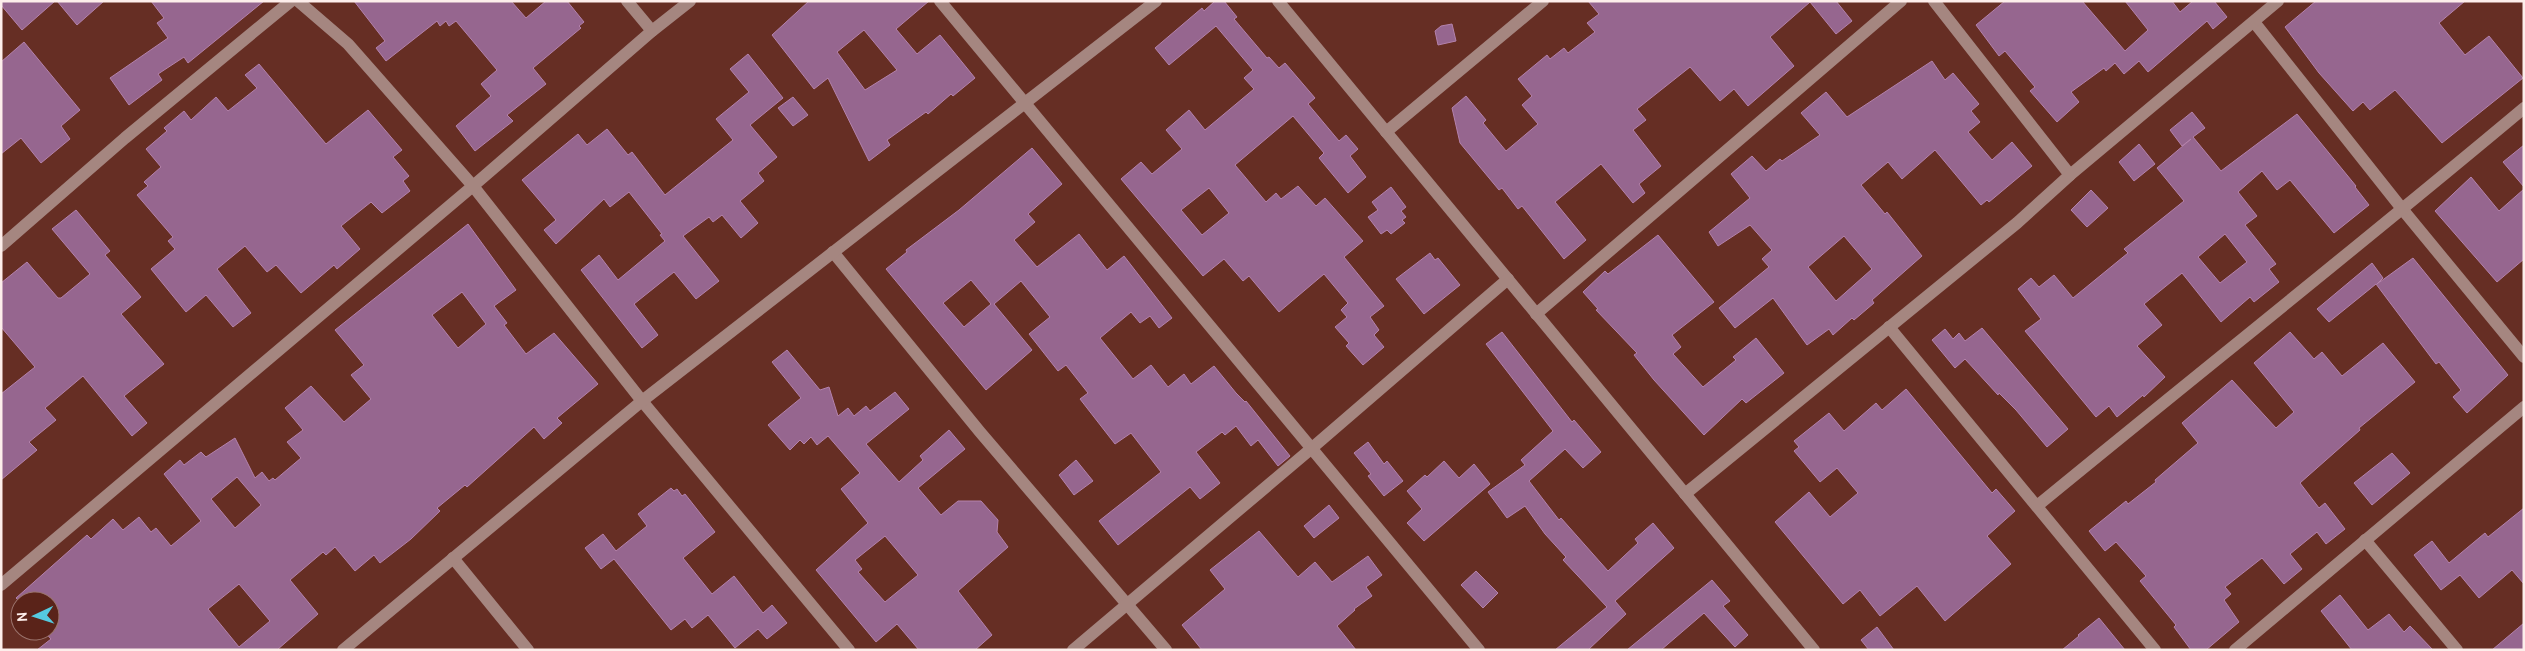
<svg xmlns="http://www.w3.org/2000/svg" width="2525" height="651" font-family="Cabin,sans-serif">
  <rect width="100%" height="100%" fill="#662e24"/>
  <!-- building -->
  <g fill="#96668f" stroke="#b482ac" fill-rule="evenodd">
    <path d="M1 1H55L22 30 1 5Z"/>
    <path d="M57 1H104L77 25Z"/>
    <path d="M151 1H264L188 63 184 57 158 74 162 80 129 105 110 78 168 38 157 23 164 18Z"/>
    <path d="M354 1H511L526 18 546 1H567L584 22 579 26 581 28 533 68 546 84 507 115 513 121 475 151 456 126 491 96 481 84 497 70 456 21 449 26 446 21 440 26 437 21 386 61 376 48 385 41Z"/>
    <path d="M809 1H929L896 29 917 54 940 35 975 78 953 96 951 94 928 114 926 112 887 140 890 145 869 161 828 78 814 89 772 35ZM864 30 897 70 865 90 837 52Z"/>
    <path d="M1215 1H1224L1237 17 1234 19 1267 58 1269 57 1279 68 1285 63 1315 98 1308 104 1339 141 1346 135 1358 149 1350 156 1366 177 1348 193 1319 158 1324 153 1293 116 1235 165 1266 202 1276 193 1281 199 1298 186 1316 206 1325 198 1363 241 1344 257 1384 306 1370 317 1379 330 1374 335 1384 347 1363 365 1346 346 1349 343 1335 327 1347 317 1341 310 1348 303 1324 274 1279 312 1249 276 1243 281 1224 259 1203 276 1121 179 1141 162 1152 174 1182 149 1166 130 1189 110 1205 130 1254 89 1244 78 1253 70 1216 26 1169 65 1155 48 1202 8 1204 11ZM1209 188 1229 213 1202 235 1181 210Z"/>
    <path d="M1588 1H1836L1852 21 1836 34 1810 2 1770 37 1794 66 1748 106 1734 89 1720 101 1690 67 1637 109 1646 120 1633 130 1661 166 1639 184 1645 193 1633 203 1601 164 1555 202 1586 240 1564 259 1522 206 1518 209 1502 188 1499 190 1460 143 1452 108 1466 96 1486 120 1483 123 1506 151 1538 124 1522 105 1532 96 1518 79 1547 55 1550 59 1564 48 1568 53 1595 32 1587 23 1599 14Z"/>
    <path d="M2005 1H2082L2125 51 2148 30 2125 1H2172L2180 12 2193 1H2214L2227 17 2213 29 2207 21 2148 72 2139 61 2124 74 2115 63 2106 71 2104 68 2071 92 2079 102 2057 122 2030 91 2035 87 2005 51 1999 56 1976 25Z"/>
    <path d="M2316 1H2465L2439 23 2465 55 2489 36 2523 78 2442 143 2395 90 2370 110 2363 102 2353 111 2319 73 2285 27Z"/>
    <path d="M1452 24 1456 41 1438 45 1435 31 1441 26Z"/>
    <path d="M24 42 80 110 61 126 70 139 41 163 21 138 1 154V62Z"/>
    <path d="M748 54 783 98 750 125 777 157 758 173 764 181 740 201 758 223 741 238 722 215 713 222 709 217 683 236 719 281 696 299 674 272 634 304 658 335 642 348 581 270 599 255 618 280 665 241 660 235 662 234 629 192 610 207 604 199 556 244 544 230 556 220 522 180 578 134 587 145 607 129 628 155 632 152 665 195 733 140 716 119 749 92 730 69Z"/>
    <path d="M1932 61 1945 80 1953 73 1979 104 1971 111 1980 122 1968 132 1992 160 2012 142 2032 166 1989 202 1987 200 1981 205 1935 150 1902 179 1888 162 1861 185 1885 214 1887 212 1922 256 1872 300 1874 303 1854 320 1852 318 1833 335 1829 329 1807 345 1773 298 1735 328 1719 308 1769 267 1762 259 1772 250 1750 225 1718 246 1709 232 1750 198 1731 174 1752 156 1766 171 1780 159 1782 161 1820 135 1801 113 1826 92 1847 117ZM1844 236 1872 269 1836 301 1808 267Z"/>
    <path d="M259 64 326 144 368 110 402 150 393 157 409 176 403 181 410 191 382 213 371 202 341 226 360 249 337 269 334 265 301 293 276 265 267 272 245 246 217 269 251 313 233 327 206 295 186 312 151 269 175 249 168 241 173 237 137 195 148 186 144 182 161 167 146 149 167 131 164 128 184 111 191 120 216 97 228 111 257 88 245 75Z"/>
    <path d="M793 97 808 115 793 126 778 108Z"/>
    <path d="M2192 112 2205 128 2193 137 2221 171 2297 114 2356 186 2355 187 2369 205 2334 233 2290 180 2277 190 2262 171 2238 192 2257 216 2245 225 2276 264 2269 269 2279 282 2254 302 2250 297 2221 322 2182 273 2144 304 2162 325 2137 346 2165 377 2144 397 2143 395 2117 417 2109 406 2096 417 2025 331 2041 319 2018 289 2031 278 2039 287 2054 275 2073 298 2128 253 2124 249 2184 201 2157 168 2191 139 2182 146 2170 130ZM2225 234 2247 262 2220 283 2198 257Z"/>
    <path d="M2139 144 2155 164 2134 181 2119 162Z"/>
    <path d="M2524 145V187L2503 162Z"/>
    <path d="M1032 148 1062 184 1028 214 1035 222 1014 240 1037 267 1079 234 1107 270 1124 256 1172 318 1159 328 1150 316 1140 323 1131 312 1100 338 1133 379 1151 365 1168 387 1184 374 1191 384 1214 366 1236 393 1245 402 1246 401 1290 456 1278 466 1258 440 1251 446 1236 426 1225 435 1222 432 1196 452 1220 483 1200 499 1190 487 1118 545 1099 521 1161 472 1131 433 1115 444 1080 399 1088 393 1066 365 1058 371 1029 334 1050 317 1021 281 994 304 1032 350 986 390 886 269 907 252 906 250 959 210ZM971 280 991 304 964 327 943 303Z"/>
    <path d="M2471 177 2499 211 2524 189V259L2497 282 2435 211Z"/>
    <path d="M1391 187 1406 207 1401 211 1406 217 1402 220 1405 223 1391 234 1387 230 1381 234 1368 217 1378 210 1372 202Z"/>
    <path d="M2091 190 2108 208 2087 227 2071 210Z"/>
    <path d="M76 210 110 251 105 255 141 297 121 314 164 364 124 396 147 423 132 436 83 376 45 408 56 420 29 442 37 450 1 480V394L35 367 1 327V283L27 262 58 298H61L90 274 52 229Z"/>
    <path d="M468 224 516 290 494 306 507 323 504 325 526 354 554 333 598 384 557 418 562 423 544 439 534 427 467 487 465 485 437 508 440 511 411 539 380 563 374 555 355 571 335 547 326 555 323 552 290 580 318 614 277 650H37L51 639 44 631H50V601L20 602 16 598 87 535 91 539 113 519 123 530 139 517 151 532 156 528 171 546 201 521 164 474 180 460 184 465 201 452 206 457 235 438 255 478 262 472 269 481 273 478 275 480 301 458 287 442 303 430 285 408 311 386 344 422 371 399 351 375 364 365 335 330ZM462 292 486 324 458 348 432 315ZM237 477 261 505 235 528 211 499ZM239 584 270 621 239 647 208 609Z"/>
    <path d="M1658 235 1714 302 1672 335 1681 347 1673 354 1703 387 1736 360 1733 357 1756 338 1784 373 1746 403 1742 399 1704 435 1654 380 1634 355 1637 353 1596 310 1598 309 1583 292 1605 271 1608 274Z"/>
    <path d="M1430 253 1435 260 1438 258 1460 285 1424 314 1396 279Z"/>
    <path d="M2413 258 2508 375 2467 413 2453 397 2461 390 2439 362 2436 364 2376 284 2329 322 2317 309 2372 263 2383 278 2377 284Z"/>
    <path d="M1982 328 2068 429 2047 447 2016 410 1999 393 1998 395 1965 359 1955 368 1932 340 1945 329 1953 339 1959 333 1965 341Z"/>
    <path d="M1502 332 1572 422 1574 420 1601 452 1583 468 1565 449 1529 481 1559 520 1561 518 1608 571 1638 543 1635 539 1653 523 1674 548 1615 601 1626 614 1588 650H1555L1607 607 1563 560 1566 557 1545 534 1525 506 1507 518 1488 492 1525 465 1521 460 1553 431 1486 344Z"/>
    <path d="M2290 332 2314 359 2322 352 2342 376 2383 343 2415 382 2359 428 2360 430 2300 483 2319 508 2325 503 2345 529 2326 544 2317 532 2290 554 2302 569 2284 584 2262 558 2225 587 2231 594 2224 600 2239 622 2206 650H2191L2174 627 2176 625 2140 581 2146 576 2116 542 2105 551 2089 531 2126 501 2128 504 2156 482 2155 480 2198 443 2182 423 2232 380 2276 428 2294 412 2254 363Z"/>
    <path d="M787 350 820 390 829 387 838 416 848 408 854 416 866 406 870 411 895 392 909 409 866 444 899 482 923 460 920 456 949 430 965 449 918 488 941 515 958 501H981L998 520 997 532 1008 547 958 591 992 635 975 650H919L897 624 876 642 816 570 868 523 841 489 860 473 828 436 817 445 811 437 804 444 800 440 790 450 768 425 801 398 772 362ZM885 536 918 575 885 602 858 572 862 569 855 560Z"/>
    <path d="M1906 389 1992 493 1996 489 2015 511 1987 536 2011 564 1945 621 1917 586 1880 616 1860 590 1843 604 1775 522 1809 492 1830 517 1858 493 1837 468 1820 482 1794 451 1799 447 1794 441 1829 413 1844 431 1876 403 1882 410Z"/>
    <path d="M1368 442 1384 464 1387 461 1403 481 1384 496 1368 476 1371 474 1354 453Z"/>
    <path d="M2392 453 2410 473 2372 505 2354 483Z"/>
    <path d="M1076 460 1093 481 1074 495 1059 475Z"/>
    <path d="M1444 461 1459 478 1474 464 1490 484 1424 541 1407 523 1422 509 1407 491 1425 475 1427 477Z"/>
    <path d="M671 488 674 491 677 489 682 496 685 494 715 532 683 558 712 594 734 576 763 613 772 605 787 623 767 639 758 629 735 648 708 615 692 628 685 619 671 630 614 559 601 569 585 548 603 534 616 551 647 526 638 514Z"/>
    <path d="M1329 505 1339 518 1314 538 1304 526Z"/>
    <path d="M2524 508V584L2512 570 2479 598 2460 575 2441 590 2414 555 2432 541 2449 563 2485 533 2488 537Z"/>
    <path d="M1259 531 1298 577 1315 562 1332 582 1368 556 1382 575 1366 587 1372 596 1354 609 1355 610 1337 626 1356 650H1202L1182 625 1225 589 1210 570Z"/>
    <path d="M1476 571 1498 593 1483 608 1461 585Z"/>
    <path d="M1712 580 1730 601 1723 606 1748 635 1735 647 1704 613 1661 650H1627Z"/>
    <path d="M2340 595 2368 630 2389 614 2404 632 2410 626 2433 650H2352L2321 611Z"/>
    <path d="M2099 618 2125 650H2062L2079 636 2078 635Z"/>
    <path d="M2524 623V650H2492Z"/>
    <path d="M1877 627 1894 650H1869L1861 640Z"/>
  </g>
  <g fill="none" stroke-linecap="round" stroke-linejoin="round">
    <!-- minor -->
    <g stroke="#a58680" stroke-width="12">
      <path d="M298 1 348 44 473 186 642 401 849 650"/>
      <path d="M627 1 652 31"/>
      <path d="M940 1 1479 650"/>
      <path d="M1278 1 1814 650"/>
      <path d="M1934 1 2070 175"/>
      <path d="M2254 22 2403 210 2524 357"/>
      <path d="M1386 132 1543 1"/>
      <path d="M1 246 125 138 291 1"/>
      <path d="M833 252 980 432 1166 650"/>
      <path d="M1536 314 1901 1"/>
      <path d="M1889 327 2155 650"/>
      <path d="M1685 494 2017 223 2070 175 2278 1"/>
      <path d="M2037 506C2199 373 2363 243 2524 108"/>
      <path d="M2365 540 2457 650"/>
      <path d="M453 558 528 650"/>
      <path d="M1 585 473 186 652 31 690 1"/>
      <path d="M343 650 642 401 1156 1"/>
      <path d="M1073 650 1312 448 1508 279"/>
      <path d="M2235 650 2524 407"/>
    </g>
  </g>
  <!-- border -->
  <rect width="2525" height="651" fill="none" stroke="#fdeeeb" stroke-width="5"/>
  <!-- north arrow -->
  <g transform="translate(35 616) rotate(266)"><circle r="24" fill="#5a2319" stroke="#9b746d"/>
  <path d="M0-4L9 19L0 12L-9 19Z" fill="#55cadf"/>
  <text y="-8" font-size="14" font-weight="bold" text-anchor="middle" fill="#fdeeeb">N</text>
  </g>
</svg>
